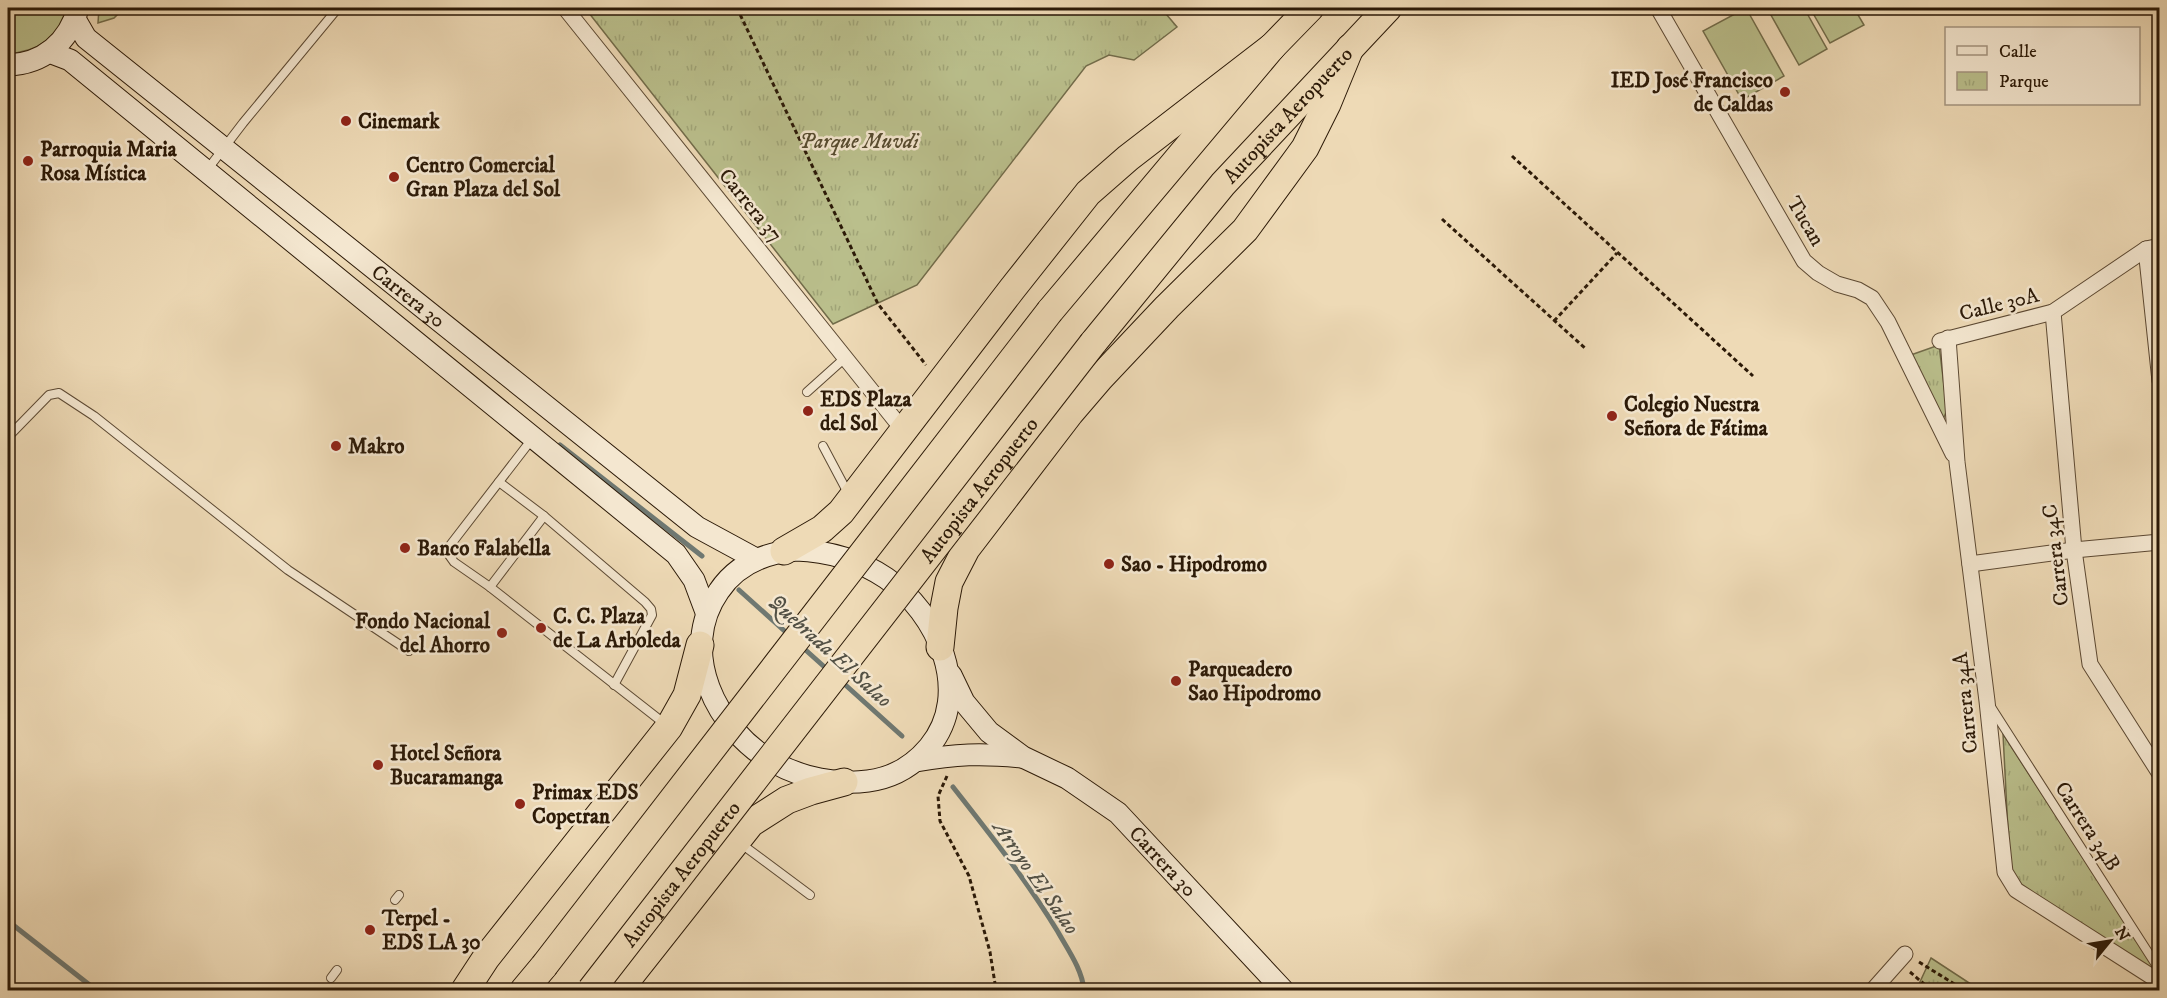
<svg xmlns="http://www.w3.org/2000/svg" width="2167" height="998" font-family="'IM FELL DW Pica',serif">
  <defs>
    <pattern id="park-tufts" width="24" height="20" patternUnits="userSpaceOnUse" patternTransform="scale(1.5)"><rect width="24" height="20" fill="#babf8c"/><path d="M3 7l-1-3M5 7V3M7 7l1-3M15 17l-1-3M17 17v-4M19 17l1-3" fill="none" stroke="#a0a477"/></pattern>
  </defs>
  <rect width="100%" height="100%" fill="#eedab6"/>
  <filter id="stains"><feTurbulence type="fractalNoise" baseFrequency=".00333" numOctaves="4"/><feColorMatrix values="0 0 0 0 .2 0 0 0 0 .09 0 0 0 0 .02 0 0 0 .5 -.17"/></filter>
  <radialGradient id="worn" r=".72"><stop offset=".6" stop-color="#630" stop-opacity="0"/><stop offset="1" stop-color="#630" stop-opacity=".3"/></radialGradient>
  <!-- grass -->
  <g fill="#babf8c" stroke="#726c4a" stroke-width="1.5">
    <path d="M8 8H68C61 36 36 53 8 53Z"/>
    <path d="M1746 8 1784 76 1742 100 1703 31Z"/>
    <path d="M1767 8H1804L1827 49 1799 65Z"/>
    <path d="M1810 8H1854L1864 25 1830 43Z"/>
  </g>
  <!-- park -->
  <g fill="url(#park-tufts)" stroke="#726c4a" stroke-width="1.5">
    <path d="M99 8H124L114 18 98 23Z"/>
    <path d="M585 8H1161L1177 27 1134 60 1109 55 1086 66 917 285 833 324Z"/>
    <path d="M1939 345 1947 410 1942 422 1908 356Z"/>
    <path d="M2003 734 2157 972 2020 887 2010 870Z"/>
    <path d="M1931 958 1980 990H1927L1919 984Z"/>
  </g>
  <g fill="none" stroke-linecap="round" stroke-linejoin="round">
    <!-- stream -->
    <g stroke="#6f7871" stroke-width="5">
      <path d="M560 445 702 556"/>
      <path d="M739 590 789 635"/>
      <path d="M800 645 829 671"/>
      <path d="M841 681 902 736"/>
      <path d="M953 787C990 834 1027 881 1058 932 1068 950 1082 969 1084 990"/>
      <path d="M8 921 96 990"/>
    </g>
    <defs>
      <g id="lane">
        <path d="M207 170 243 123 338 8"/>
        <path d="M807 392 846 357"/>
        <path d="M8 437 49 395 59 393 94 416 288 570 409 651"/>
        <path d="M532 439 448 548 449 555 454 562 490 587 665 724"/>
        <path d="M823 446 849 495"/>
        <path d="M499 482 544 516 645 602 651 609 652 615 614 685"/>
        <path d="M490 587 544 516"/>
        <path d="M1991 707 2160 971"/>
        <path d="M740 843 810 895"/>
        <path d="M395 900 399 895"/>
        <path d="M331 978 337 970"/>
      </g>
      <g id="street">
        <path d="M565 8 903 430"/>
        <path d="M1658 8 1804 261 1818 273 1837 284 1858 290 1872 298 1888 322 1953 454"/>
        <path d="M2146 249 2160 381"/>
        <path d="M2053 312 2074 550 2090 664 2160 774"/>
        <path d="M1948 338 1957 462 1987 701 2005 872 2016 890 2160 982"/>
        <path d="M1940 341 2053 312 2146 249 2160 246"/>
        <path d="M1970 564 2074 550 2160 542"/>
        <path d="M1873 990 1905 954"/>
      </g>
      <g id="secondary">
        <path id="s1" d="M75 19 86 38 697 527 756 559"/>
        <path d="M49 52 70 60 676 554 694 580 706 612"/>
        <path d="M8 65C43 64 69 42 78 8"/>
        <path d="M796 550C827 551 859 560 886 578 937 612 974 693 929 747 913 766 892 778 868 781 837 785 802 778 775 763 716 731 677 651 719 591 737 564 764 553 796 550Z"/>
        <path id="s2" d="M951 675 964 702 989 732 1023 757 1067 778 1118 813 1283 990"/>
        <path d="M916 761C956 754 981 753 1022 757"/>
      </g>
      <g id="highway">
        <path d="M1050 311 1272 47 1310 8"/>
        <path id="s3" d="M1093 343 1223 184 1388 8"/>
        <path d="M784 551 822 529 841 512 1012 289 1088 193 1128 158 1272 47"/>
        <path d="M940 647 944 608 949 582 966 549 1070 413 1100 378 1167 307 1245 230 1305 148 1327 104 1350 48"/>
        <path d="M465 990 486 958 669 727 687 695 700 645"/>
        <path d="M524 990 544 966"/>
        <path d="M619 990 751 823 787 800 811 791 844 782"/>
      </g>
    </defs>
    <!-- lane casing -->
    <use href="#lane" stroke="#5c4933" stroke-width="10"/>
    <!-- street casing -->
    <use href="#street" stroke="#5c4933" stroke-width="17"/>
    <!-- secondary casing -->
    <use href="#secondary" stroke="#2b1907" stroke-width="23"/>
    <!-- highway casing -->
    <use href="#highway" stroke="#2b1907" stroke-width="29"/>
    <!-- path -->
    <g stroke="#2b1907" stroke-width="3" stroke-dasharray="4.5 3" stroke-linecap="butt">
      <path d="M737 8 878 304 926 365"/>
      <path d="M8 10 9 8"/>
      <path d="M1512 156 1753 376"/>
      <path d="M1442 219 1586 349"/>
      <path d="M1554 321 1617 253"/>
      <path d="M947 776 938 796 940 821 969 876 990 952 996 990"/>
      <path d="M1919 962 1964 990"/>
      <path d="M1910 972 1931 990"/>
    </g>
    <!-- lane -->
    <use href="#lane" stroke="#f4e7d0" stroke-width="8"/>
    <!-- street -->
    <use href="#street" stroke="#f4e7d0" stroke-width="15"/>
    <!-- secondary -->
    <use href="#secondary" stroke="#f4e7d0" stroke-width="21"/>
    <!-- highway -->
    <use href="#highway" stroke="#eedab6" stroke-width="27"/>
    <defs>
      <g id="highway-bridge">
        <path d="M544 966 1050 311"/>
        <path id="s4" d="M591 990 1093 343"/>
      </g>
    </defs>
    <!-- highway-bridge casing -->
    <use href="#highway-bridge" stroke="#2b1907" stroke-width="29" stroke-linecap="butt"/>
    <!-- highway-bridge -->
    <use href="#highway-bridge" stroke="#eedab6" stroke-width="27"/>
  </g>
  <!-- markers -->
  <g fill="#8f2418" stroke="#f4e7d0" stroke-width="2">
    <circle cx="1785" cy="92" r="6"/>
    <circle cx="346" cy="121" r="6"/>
    <circle cx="28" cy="161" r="6"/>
    <circle cx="394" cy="177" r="6"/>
    <circle cx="808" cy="411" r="6"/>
    <circle cx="1612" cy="416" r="6"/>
    <circle cx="336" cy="446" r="6"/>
    <circle cx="405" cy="548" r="6"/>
    <circle cx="1109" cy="564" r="6"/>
    <circle cx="541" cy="628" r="6"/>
    <circle cx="502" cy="633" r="6"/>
    <circle cx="1176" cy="681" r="6"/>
    <circle cx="378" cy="765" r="6"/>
    <circle cx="520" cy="804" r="6"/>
    <circle cx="370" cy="930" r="6"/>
  </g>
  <g text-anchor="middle" stroke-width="5" stroke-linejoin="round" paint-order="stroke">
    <!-- poi labels -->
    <g font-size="21" font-weight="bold" fill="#2b1907" stroke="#f4e7d0" text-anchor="start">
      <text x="1773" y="87" text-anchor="end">IED José Francisco<tspan x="1773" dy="24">de Caldas</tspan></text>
      <text x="358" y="128">Cinemark</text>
      <text x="40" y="156">Parroquia Maria<tspan x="40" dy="24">Rosa Mística</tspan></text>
      <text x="406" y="172">Centro Comercial<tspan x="406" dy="24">Gran Plaza del Sol</tspan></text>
      <text x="820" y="406">EDS Plaza<tspan x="820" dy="24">del Sol</tspan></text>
      <text x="1624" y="411">Colegio Nuestra<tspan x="1624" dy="24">Señora de Fátima</tspan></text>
      <text x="348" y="453">Makro</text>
      <text x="417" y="555">Banco Falabella</text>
      <text x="1121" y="571">Sao - Hipodromo</text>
      <text x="553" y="623">C. C. Plaza<tspan x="553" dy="24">de La Arboleda</tspan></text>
      <text x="490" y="628" text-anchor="end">Fondo Nacional<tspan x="490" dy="24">del Ahorro</tspan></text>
      <text x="1188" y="676">Parqueadero<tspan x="1188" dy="24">Sao Hipodromo</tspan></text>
      <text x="390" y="760">Hotel Señora<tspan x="390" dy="24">Bucaramanga</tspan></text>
      <text x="532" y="799">Primax EDS<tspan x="532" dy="24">Copetran</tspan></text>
      <text x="382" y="925">Terpel -<tspan x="382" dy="24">EDS LA 30</tspan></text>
    </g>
    <!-- street labels -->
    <g font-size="21" fill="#2b1907" stroke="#f4e7d0">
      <text dy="7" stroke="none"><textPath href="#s3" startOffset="300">Autopista Aeropuerto</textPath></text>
      <text transform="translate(751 205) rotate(51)" y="7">Carrera 37</text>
      <text transform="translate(1806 221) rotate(59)" y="7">Tucan</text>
      <text dy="7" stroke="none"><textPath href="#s1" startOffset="435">Carrera 30</textPath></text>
      <text transform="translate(1999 304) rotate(-14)" y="7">Calle 30A</text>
      <text dy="7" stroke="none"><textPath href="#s4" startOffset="633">Autopista Aeropuerto</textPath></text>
      <text transform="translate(2055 555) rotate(-97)" y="7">Carrera 34C</text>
      <text transform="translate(1965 703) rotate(-96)" y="7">Carrera 34A</text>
      <text transform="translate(2088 826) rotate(57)" y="7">Carrera 34B</text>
      <text dy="7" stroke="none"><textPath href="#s2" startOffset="288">Carrera 30</textPath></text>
      <text dy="7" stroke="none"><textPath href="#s4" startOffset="147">Autopista Aeropuerto</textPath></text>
    </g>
    <!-- park labels -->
    <g font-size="21" font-style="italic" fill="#564b2f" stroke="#f4e7d0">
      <text x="859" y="148">Parque Muvdi</text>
    </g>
    <!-- water labels -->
    <g font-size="22" font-style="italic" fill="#535145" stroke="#f4e7d0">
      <text transform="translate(831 650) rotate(42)" y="8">Quebrada El Salao</text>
      <text transform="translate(1037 877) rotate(55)" y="8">Arroyo El Salao</text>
    </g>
  </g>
  <!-- margin -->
  <rect width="2167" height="998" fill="none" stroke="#eedab6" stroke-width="30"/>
  <rect x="9" y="9" width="2149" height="980" fill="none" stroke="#2b1907" stroke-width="3"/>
  <rect x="15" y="15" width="2137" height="968" fill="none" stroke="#2b1907" stroke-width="1.5"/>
  <!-- legend -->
  <rect x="1945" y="27" width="195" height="78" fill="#f4e7d0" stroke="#a49580" stroke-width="1.5"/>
  <rect x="1957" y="46" width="30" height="9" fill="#f4e7d0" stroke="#a49580" stroke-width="1.5"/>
  <text x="1999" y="57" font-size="18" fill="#2b1907">Calle</text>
  <rect x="1957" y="72" width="30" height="18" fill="url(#park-tufts)" stroke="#a49580" stroke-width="1.5"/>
  <text x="1999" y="87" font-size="18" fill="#2b1907">Parque</text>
  <!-- north arrow -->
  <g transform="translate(2110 941) rotate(60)" stroke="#f4e7d0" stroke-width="4.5" paint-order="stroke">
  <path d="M0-4.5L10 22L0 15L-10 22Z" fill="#2b1907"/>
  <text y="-9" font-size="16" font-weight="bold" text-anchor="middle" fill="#2b1907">N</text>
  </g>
  <rect width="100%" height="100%" filter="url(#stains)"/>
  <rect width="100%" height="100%" fill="url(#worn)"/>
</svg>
